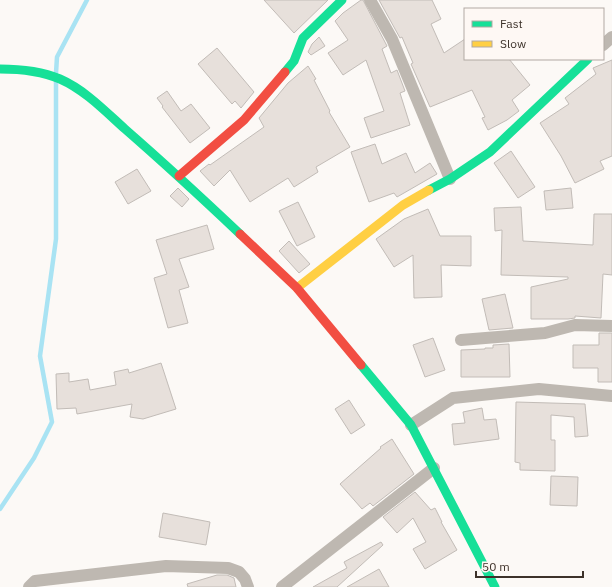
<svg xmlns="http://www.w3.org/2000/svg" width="612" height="587" font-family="'IBM Plex Sans',sans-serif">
  <rect width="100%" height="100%" fill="#fcf9f6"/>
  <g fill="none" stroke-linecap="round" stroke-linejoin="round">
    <!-- stream -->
    <g stroke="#a9e3f3" stroke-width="4.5">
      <path d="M56 73 57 57 87 0"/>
      <path d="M0 509 34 458 52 422 40 356 56 239V81"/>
    </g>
  </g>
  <!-- building -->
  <g fill="#e7e0db" stroke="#c2bcb7">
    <path d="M264 0H328L294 33Z"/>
    <path d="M361 0H363L387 46 382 49 391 73 397 70 405 91 400 93 410 125 371 138 364 118 384 111 366 60 343 75 328 53 348 40 335 21 343 13Z"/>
    <path d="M379 0H432L441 19 431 24 444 53 465 39V59H509L530 85 512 100 519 111 507 120 488 130 482 118 485 117 472 90 430 107 411 64 413 63 402 37 400 38Z"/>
    <path d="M319 37 325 46 311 55 308 52 312 44Z"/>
    <path d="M217 48 254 92 241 108 235 101 232 104 198 64Z"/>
    <path d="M612 60V156L600 161 604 169 575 183 561 156 540 123 569 104 565 98 596 74 593 68Z"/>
    <path d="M308 66 316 79 314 80 330 111 329 112 350 147 316 167 318 172 294 187 288 178 250 202 230 170 214 186 200 171 209 164 210 165 264 127 259 118 288 83Z"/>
    <path d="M167 91 181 111 191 104 210 128 190 143 162 107 163 106 157 98Z"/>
    <path d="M375 144 382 164 406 153 415 173 430 163 437 174 397 197 394 193 369 202 351 152Z"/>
    <path d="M511 151 535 187 518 198 494 163Z"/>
    <path d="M137 169 151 191 128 204 115 182Z"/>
    <path d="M178 188 189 199 182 207 170 196Z"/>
    <path d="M571 188 573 208 546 210 544 191Z"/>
    <path d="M298 202 315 237 297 246 279 211Z"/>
    <path d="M521 207 523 241 593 245 594 214H612V275L603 274 601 318 575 316V318L568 319H531V287L568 279V277L501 275 502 230 495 231 494 208Z"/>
    <path d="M428 209 440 236H471V266L441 265 442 297 414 298 413 255 394 267 376 239 404 219Z"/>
    <path d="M207 225 214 249 179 259 189 287 179 290 188 323 168 328 154 278 167 274 156 240Z"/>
    <path d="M289 241 310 264 299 273 279 251Z"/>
    <path d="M505 294 513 328 489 330 482 299Z"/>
    <path d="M599 333H612V382H598V368H573V345H599Z"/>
    <path d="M433 338 445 370 425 377 413 345Z"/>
    <path d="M509 344 510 377H461V350L485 349V348H493V345Z"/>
    <path d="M161 363 176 409 143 419 130 417 132 404 77 414 76 408 57 409 56 374 69 373V382L88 379 90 390 116 385 114 372 128 369 129 373Z"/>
    <path d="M349 400 365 425 351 434 335 409Z"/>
    <path d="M516 402 585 404 588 436 575 437 574 417 551 415V440H555V471L520 470V463L515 462Z"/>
    <path d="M482 408 484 420 496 419 499 439 454 445 452 424 465 423 463 412Z"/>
    <path d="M392 439 414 474 373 506 370 503 362 509 340 484 381 448 380 447Z"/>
    <path d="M551 476 578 477 577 506 550 505Z"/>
    <path d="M415 492 431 510 435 508 442 522H441L457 550 425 569 413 549 426 542 413 518 397 533 383 517Z"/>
    <path d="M163 513 210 522 206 545 159 537Z"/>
    <path d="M381 542 383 545 337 587H313L347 568 344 562Z"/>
    <path d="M379 569 389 587H347Z"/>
    <path d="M217 575H227L234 578 236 587H188L187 584Z"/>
  </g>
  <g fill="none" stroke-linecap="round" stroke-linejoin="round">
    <!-- street -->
    <g stroke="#beb8b1" stroke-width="12">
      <path d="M370 0 392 39 450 179"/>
      <path d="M603 45 612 37"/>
      <path d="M461 340 545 333 575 325 612 326"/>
      <path d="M411 425 453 398 539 389 612 396"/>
      <path d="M29 587 35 581 166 566 228 568 239 572 245 579 248 587"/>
      <path d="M282 587 434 468"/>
    </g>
    <!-- fast -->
    <g stroke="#16e098" stroke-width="9">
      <path d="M0 69C21 69 41 71 60 79 85 90 105 111 125 129 164 163 202 198 240 234"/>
      <path d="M285 72 294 61 303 38 342 0"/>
      <path d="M429 190 450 179 490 152 588 59"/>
      <path d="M361 365 411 425 495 587"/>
    </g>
    <!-- slow -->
    <path stroke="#ffcf43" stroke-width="9" d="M297 288 403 205 429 190"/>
    <!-- jam -->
    <g stroke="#f24e42" stroke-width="9">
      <path d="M179 176 244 120 285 72"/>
      <path d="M240 234 297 288 361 365"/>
    </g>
  </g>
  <!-- legend -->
  <rect x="464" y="8" width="140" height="52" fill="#fef8f4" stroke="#b1a9a3"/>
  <rect x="472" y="21" width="20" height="6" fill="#16e098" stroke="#b1a9a3"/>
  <text x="500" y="28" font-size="12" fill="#3d322a">Fast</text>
  <rect x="472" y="41" width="20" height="6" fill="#ffcf43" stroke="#b1a9a3"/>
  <text x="500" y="48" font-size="12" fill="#3d322a">Slow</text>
  <!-- scale -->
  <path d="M476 571v6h107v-6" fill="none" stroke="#3d322a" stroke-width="2"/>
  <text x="482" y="571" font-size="12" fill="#3d322a" stroke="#fef8f4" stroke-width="3" paint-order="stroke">50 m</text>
</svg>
